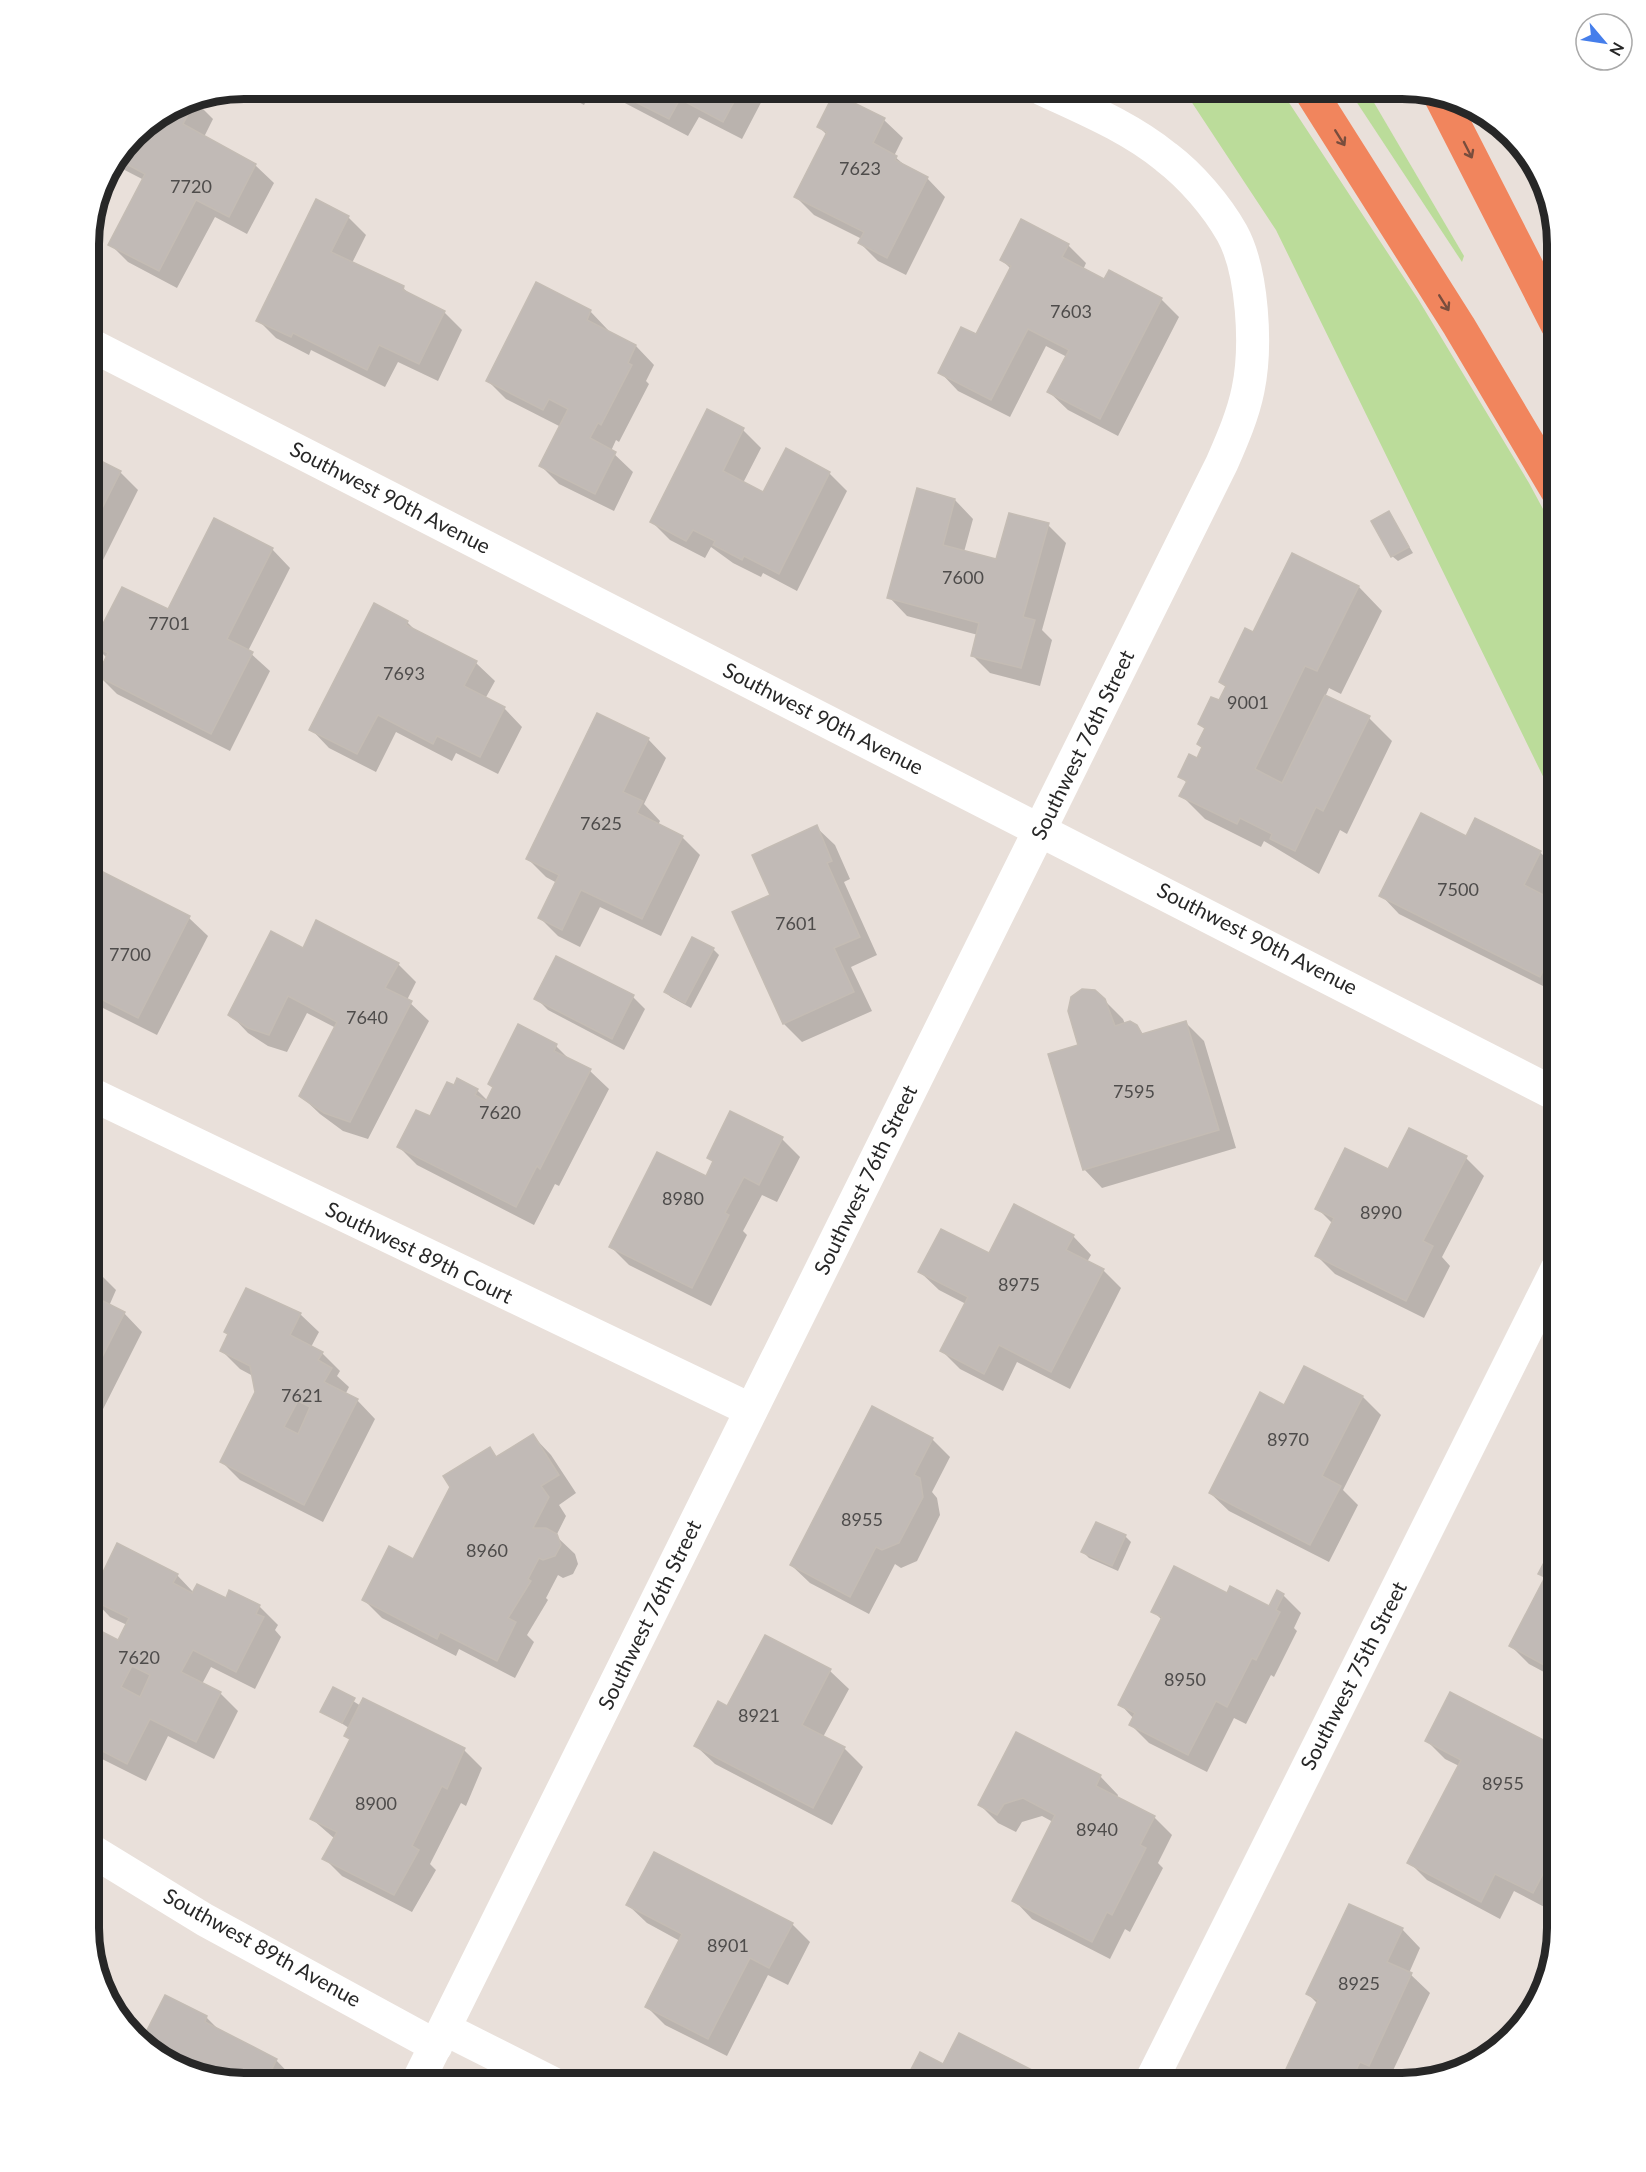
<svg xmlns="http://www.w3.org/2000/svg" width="1646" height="2172" font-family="Lato,sans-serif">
  <rect width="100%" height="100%" fill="#e9e0da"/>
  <!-- green -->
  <g fill="#bbdc9a">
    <path d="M1183 89H1280L1418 299 1529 483 1557 535V805L1276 230Z"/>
    <path d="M1348 89H1366L1464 256 1462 262Z"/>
  </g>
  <!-- shadow -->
  <g fill="#0003">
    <path d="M555 89H592L584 105Z"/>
    <path d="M608 89H768L742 139 699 117 688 136 621 101Z"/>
    <path d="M834 95 884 120 903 138 894 156 909 169 927 178 945 197 906 275 878 261 860 243 862 239 814 215 796 197 827 135 819 127Z"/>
    <path d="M195 101 213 119 204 137 255 165 274 183 247 234 215 217 177 288 128 262 110 244 144 180 113 164 141 127Z"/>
    <path d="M348 217 366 235 352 263 403 288 412 296 444 312 462 330 438 381 398 362 385 387 311 350 309 355 276 338 258 320Z"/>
    <path d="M1068 245 1086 263 1083 270 1105 282 1161 299 1179 317 1118 436 1068 410 1049 392 1067 357 1046 346 1010 417 958 391 940 372 977 336 1011 269 1001 259Z"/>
    <path d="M590 311 608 330 607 332 636 346 654 365 646 381 649 384 619 442 616 440 611 451 633 472 614 511 559 484 541 466 561 427 506 399 487 380Z"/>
    <path d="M743 430 761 448 743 483 764 494 829 473 847 491 797 591 763 573 761 577 733 563 711 547 705 558 670 540 652 522Z"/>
    <path d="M89 456 120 472 138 490 89 588Z"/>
    <path d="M955 500 973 519 964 552 997 561 1048 525 1066 543 1042 630 1052 640 1040 686 990 673 972 655 978 635 907 616 889 597Z"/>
    <path d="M1389 513 1413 553 1398 561 1392 556Z"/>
    <path d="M272 549 290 568 248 651 270 671 230 751 117 694 99 676 107 658 94 645 168 611Z"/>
    <path d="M1293 555 1359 587 1382 611 1341 694 1329 688 1325 697 1369 718 1392 741 1347 834 1340 830 1319 874 1264 841 1261 847 1205 819 1181 795 1187 783 1180 776 1197 760 1203 748 1199 744 1206 729 1200 723 1220 702 1227 688 1221 681 1254 634Z"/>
    <path d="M407 622 418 633 476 663 495 681 485 699 504 708 522 727 498 774 456 753 452 761 396 732 376 772 329 748 311 729Z"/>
    <path d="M648 739 666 758 644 804 660 821 658 825 682 837 700 855 661 936 600 907 580 947 558 936 540 918 557 883 546 877 528 859Z"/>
    <path d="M816 827 835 845 850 879 844 882 877 955 851 967 872 1011 802 1042 784 1024 734 912 772 896Z"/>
    <path d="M1467 838 1540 852 1557 870 1545 897 1557 903V993L1399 914 1381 895Z"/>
    <path d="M97 871 189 918 208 936 157 1035 89 1001V889Z"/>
    <path d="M713 949 719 955 691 1008 671 997 665 992Z"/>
    <path d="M303 950 398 964 416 982 407 1000 429 1021 368 1139 343 1131 320 1114 301 1096 336 1028 307 1013 287 1052 268 1046 248 1033 230 1014Z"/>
    <path d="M633 997 645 1009 624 1050 548 1010 536 998Z"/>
    <path d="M1104 1000 1123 1019 1125 1024 1136 1027 1144 1035 1186 1023 1204 1041 1236 1148 1102 1188 1084 1169 1080 1046Z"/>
    <path d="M556 1046 572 1062 590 1071 609 1089 559 1186 555 1184 534 1225 417 1165 399 1147 430 1118 477 1090 488 1101Z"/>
    <path d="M782 1139 800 1157 777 1202 762 1195 743 1231 747 1235 711 1306 629 1265 611 1247 706 1178 714 1163 708 1157Z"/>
    <path d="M1466 1158 1484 1176 1442 1257 1450 1266 1424 1318 1335 1274 1317 1256 1333 1224 1317 1208 1389 1171Z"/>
    <path d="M89 1222 93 1226 89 1235Z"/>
    <path d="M1073 1236 1091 1255 1087 1262 1103 1270 1121 1288 1070 1389 1017 1362 1003 1391 960 1369 942 1351 966 1304 939 1290 920 1272Z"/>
    <path d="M89 1267 98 1272 116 1290 109 1306 124 1313 142 1332 94 1427 89 1424Z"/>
    <path d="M247 1290 300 1314 319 1332 311 1347 322 1353 340 1371 337 1376 349 1387 345 1395 357 1400 375 1419 323 1522 240 1480 222 1462 256 1393 253 1376 240 1369 222 1351Z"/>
    <path d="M1305 1368 1363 1397 1381 1415 1343 1490 1358 1505 1329 1562 1229 1511 1210 1493 1285 1407Z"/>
    <path d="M533 1436 551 1455 576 1493 559 1505 566 1516 556 1536 575 1554 578 1564 573 1574 563 1578 558 1575 546 1598 548 1600 527 1635 534 1642 515 1678 459 1649 456 1656 382 1618 364 1600 413 1561 489 1449 498 1458Z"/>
    <path d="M932 1439 950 1457 932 1492 937 1498 940 1515 917 1561 901 1568 895 1564 869 1614 810 1583 791 1565Z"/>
    <path d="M1097 1523 1125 1536 1131 1542 1118 1571 1089 1558 1083 1552Z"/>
    <path d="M1557 1541V1679L1529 1664 1511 1646 1546 1579 1540 1574Z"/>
    <path d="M177 1575 194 1593 226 1600 230 1592 260 1607 278 1625 275 1630 281 1637 255 1689 211 1667 202 1684 220 1693 238 1711 214 1759 168 1736 146 1781 96 1756 89 1748V1718L98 1701 89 1696V1627L118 1642 127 1625 110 1617 92 1598Z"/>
    <path d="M1228 1595 1270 1608 1283 1595 1301 1613 1294 1628 1297 1631 1274 1677 1271 1675 1246 1724 1234 1718 1207 1772 1149 1743 1131 1725 1134 1719 1120 1704 1162 1620 1153 1611Z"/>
    <path d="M765 1637 830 1671 849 1689 823 1737 844 1748 863 1767 832 1825 715 1764 696 1746 728 1708Z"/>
    <path d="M334 1689 361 1706 464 1750 482 1768 466 1806 461 1803 430 1864 436 1870 412 1912 342 1876 324 1858 335 1839 312 1819 351 1741 346 1735 349 1728 322 1711Z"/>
    <path d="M1450 1694 1557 1749V1899L1552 1911 1514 1891 1500 1919 1427 1880 1409 1862 1459 1766 1445 1759 1427 1741Z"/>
    <path d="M1100 1776 1118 1795 1117 1798 1154 1817 1172 1835 1158 1863 1163 1868 1130 1932 1125 1929 1110 1959 1032 1919 1014 1900 1053 1822 1042 1816 1022 1822 1016 1832 998 1823 980 1805Z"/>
    <path d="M628 1905 792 1924 810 1942 788 1985 768 1975 727 2056 665 2025 647 2007 680 1941 647 1923Z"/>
    <path d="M1402 1929 1420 1948 1409 1973 1430 1993 1387 2083 1379 2080 1377 2083H1303L1288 2068 1318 2004 1308 1994Z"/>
    <path d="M206 2017 221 2032 276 2060 298 2083H243L166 2063Z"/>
    <path d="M960 2035 1038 2074 1047 2083H906L920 2054 944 2066Z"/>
  </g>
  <!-- building -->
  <g fill="#c1bab6" stroke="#c4bcb4" stroke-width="1.5" fill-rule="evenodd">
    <path d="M555 89H584L578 100Z"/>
    <path d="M610 89H741L723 122 680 99 669 119Z"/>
    <path d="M834 93 885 118 873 143 897 156 895 160 928 177 887 258 858 243 864 232 794 197 827 132 817 127Z"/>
    <path d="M194 98 196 100 183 124 256 164 229 217 196 200 159 271 108 245 145 174 117 159 141 127 185 100Z"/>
    <path d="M316 199 349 216 331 252 404 286 403 290 445 311 419 364 379 345 367 370 293 333 291 337 256 321Z"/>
    <path d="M1021 219 1069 244 1062 257 1104 279 1109 270 1162 298 1100 419 1047 392 1069 350 1028 329 991 400 938 373 961 327 976 334 1011 266 1000 260Z"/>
    <path d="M536 282 591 310 587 320 636 345 628 363 632 365 601 425 598 423 590 438 616 452 595 494 539 466 568 409 549 399 543 410 486 381Z"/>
    <path d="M707 409 744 428 723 471 763 492 786 448 830 472 779 574 744 556 742 560 713 545 715 541 693 530 686 541 650 522Z"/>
    <path d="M89 455 121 471 89 534Z"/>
    <path d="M917 488 955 499 943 545 996 559 1009 513 1049 523 1023 617 1035 620 1021 668 971 656 979 623 887 598Z"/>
    <path d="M1389 511 1409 547 1391 557 1371 521Z"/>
    <path d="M214 518 273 548 227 639 253 652 211 734 97 676 108 653 92 645 122 587 168 609Z"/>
    <path d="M1292 553 1359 586 1317 671 1305 666 1255 769 1282 783 1325 695 1370 716 1323 811 1316 807 1295 851 1270 839 1272 834 1240 818 1237 824 1179 796 1187 781 1178 777 1189 754 1197 758 1202 747 1197 744 1205 728 1198 724 1211 697 1219 700 1226 686 1219 682 1245 628 1253 632Z"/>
    <path d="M374 603 408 621 406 625 477 661 464 686 505 707 480 757 437 736 433 744 378 715 357 754 309 730Z"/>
    <path d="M597 713 649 738 623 792 643 801 637 813 683 836 642 919 581 890 562 930 538 918 559 875 526 859Z"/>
    <path d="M1421 813 1466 836 1475 818 1541 851 1524 885 1557 902V942L1540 977 1379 896Z"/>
    <path d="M817 825 832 861 827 863 860 937 834 948 854 992 783 1024 732 912 770 895 752 855Z"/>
    <path d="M97 869 190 916 138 1018 89 993V885Z"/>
    <path d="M316 920 399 963 385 988 412 1001 350 1122 324 1113 299 1096 337 1022 288 996 269 1035 248 1028 228 1015 271 931 303 948Z"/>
    <path d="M692 937 714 948 685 1003 664 992Z"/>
    <path d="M556 956 634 995 612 1039 534 999Z"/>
    <path d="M1082 989 1095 990 1105 999 1115 1026 1130 1021 1137 1025 1142 1034 1186 1021 1219 1130 1083 1170 1048 1054 1078 1045 1068 1011 1071 997Z"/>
    <path d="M518 1024 557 1044 554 1051 591 1069 540 1169 537 1166 516 1207 397 1147 416 1110 430 1116 447 1082 454 1085 457 1078 478 1089 475 1095 486 1101 493 1087 488 1084Z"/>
    <path d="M730 1111 783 1137 759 1185 744 1177 725 1213 729 1215 692 1288 609 1247 657 1152 706 1176 713 1161 707 1158Z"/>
    <path d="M1409 1128 1467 1156 1423 1241 1433 1246 1406 1301 1315 1256 1334 1218 1315 1209 1345 1148 1388 1169Z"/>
    <path d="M1014 1204 1074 1235 1066 1250 1104 1269 1051 1372 999 1345 984 1374 940 1351 968 1297 918 1272 941 1229 989 1253Z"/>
    <path d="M89 1266 99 1271 89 1291Z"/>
    <path d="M246 1288 301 1313 290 1335 323 1352 318 1360 332 1368 324 1382 358 1399 304 1505 220 1462 255 1392 250 1366 220 1351 228 1334 224 1332ZM298 1401 310 1407 298 1434 284 1427Z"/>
    <path d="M95 1297 125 1312 89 1383V1309Z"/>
    <path d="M1304 1366 1363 1396 1322 1476 1341 1486 1310 1545 1209 1493 1260 1392 1284 1405Z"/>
    <path d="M872 1406 933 1438 914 1475 920 1478 923 1497 899 1543 882 1550 876 1547 850 1597 790 1565Z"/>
    <path d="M533 1434 559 1475 541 1486 549 1497 533 1528H546L557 1534 561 1545 555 1556 543 1560 539 1558 528 1579 531 1581 508 1618 516 1622 497 1661 440 1632 437 1639 362 1600 389 1546 413 1559 450 1487 443 1476 490 1447 496 1457Z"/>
    <path d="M1096 1522 1126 1535 1112 1566 1081 1552Z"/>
    <path d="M1557 1538V1672L1509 1646 1545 1577 1538 1574Z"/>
    <path d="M117 1543 178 1574 173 1583 192 1593 197 1584 226 1598 229 1590 260 1605 256 1614 264 1617 236 1672 193 1650 181 1672 221 1692 196 1742 150 1719 127 1764 89 1744V1715L99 1694 89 1688V1625L118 1640 129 1618 90 1599ZM132 1666 150 1675 140 1697 121 1687Z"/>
    <path d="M1174 1566 1227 1593 1230 1586 1269 1606 1277 1590 1284 1594 1276 1610 1280 1612 1256 1660 1252 1658 1227 1707 1216 1701 1188 1755 1129 1725 1135 1713 1118 1705 1162 1617 1151 1612Z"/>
    <path d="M765 1635 831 1669 802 1725 845 1747 813 1808 694 1746 718 1701 727 1706Z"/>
    <path d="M333 1687 355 1698 342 1723 320 1712Z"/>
    <path d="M1450 1692 1557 1747V1847L1533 1893 1495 1874 1481 1902 1407 1863 1461 1760 1425 1741Z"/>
    <path d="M363 1698 465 1748 447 1789 442 1786 412 1846 419 1850 394 1895 322 1859 337 1832 310 1819 350 1739 344 1736Z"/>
    <path d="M1016 1732 1101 1775 1096 1786 1155 1816 1140 1845 1146 1848 1112 1915 1107 1912 1092 1942 1012 1901 1055 1815 1023 1798 1004 1804 997 1815 978 1805Z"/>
    <path d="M654 1852 793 1923 769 1968 750 1958 708 2039 645 2007 682 1934 626 1905Z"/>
    <path d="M1349 1904 1403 1928 1387 1962 1412 1973 1369 2066 1360 2062 1350 2083H1318L1286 2069 1318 2000 1306 1994Z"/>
    <path d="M165 1995 207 2016 205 2022 277 2059 272 2069 302 2083H243L166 2063 142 2040Z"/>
    <path d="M959 2033 1038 2073 1033 2083H904L920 2052 943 2064Z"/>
  </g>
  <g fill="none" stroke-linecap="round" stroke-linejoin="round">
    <!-- street -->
    <g stroke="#fff" stroke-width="33">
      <path d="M89 344 1557 1095"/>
      <path d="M89 1093 751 1410"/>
      <path d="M89 1849 205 1920 436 2046"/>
      <path d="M445 2029 552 2083"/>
      <path d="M417 2083 1222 463C1232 440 1243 415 1248 390 1257 347 1253 271 1232 233 1216 205 1191 176 1166 157 1129 127 1085 109 1042 89"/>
      <path d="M1150 2083 1557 1269"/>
    </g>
    <!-- highway -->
    <g stroke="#f1855d" stroke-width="33">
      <path d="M1309 89 1459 326 1557 491"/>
      <path d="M1441 98 1557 325"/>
    </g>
  </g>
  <!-- one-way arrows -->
  <defs><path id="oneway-shaft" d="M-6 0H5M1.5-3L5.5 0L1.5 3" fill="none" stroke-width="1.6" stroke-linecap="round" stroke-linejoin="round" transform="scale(1.5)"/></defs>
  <g stroke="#784d3d">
    <use href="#oneway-shaft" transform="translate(1340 138) rotate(58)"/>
    <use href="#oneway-shaft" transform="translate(1468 150) rotate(63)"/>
    <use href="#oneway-shaft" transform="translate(1444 303) rotate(58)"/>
  </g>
  <g text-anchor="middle" stroke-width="5" stroke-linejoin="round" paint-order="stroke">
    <!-- number labels -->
    <g font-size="18" fill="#4e4c4b">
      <text x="860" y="175">7623</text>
      <text x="191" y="193">7720</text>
      <text x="1071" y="318">7603</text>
      <text x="963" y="584">7600</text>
      <text x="169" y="630">7701</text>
      <text x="404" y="680">7693</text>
      <text x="1248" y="709">9001</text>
      <text x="601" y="830">7625</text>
      <text x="1458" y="896">7500</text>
      <text x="796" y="930">7601</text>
      <text x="130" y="961">7700</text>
      <text x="367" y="1024">7640</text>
      <text x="1134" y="1098">7595</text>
      <text x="500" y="1119">7620</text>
      <text x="683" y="1205">8980</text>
      <text x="1381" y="1219">8990</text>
      <text x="1019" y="1291">8975</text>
      <text x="302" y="1402">7621</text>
      <text x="1288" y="1446">8970</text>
      <text x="862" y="1526">8955</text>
      <text x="487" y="1557">8960</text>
      <text x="139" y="1664">7620</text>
      <text x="1185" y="1686">8950</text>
      <text x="759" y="1722">8921</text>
      <text x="1503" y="1790">8955</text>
      <text x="376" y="1810">8900</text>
      <text x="1097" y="1836">8940</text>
      <text x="728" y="1952">8901</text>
      <text x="1359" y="1990">8925</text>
    </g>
    <!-- street labels -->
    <g font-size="21" fill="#272727" stroke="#fff">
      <text transform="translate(390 498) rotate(27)" y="7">Southwest 90th Avenue</text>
      <text transform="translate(823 719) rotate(27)" y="7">Southwest 90th Avenue</text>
      <text transform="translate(1083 745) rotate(-64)" y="7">Southwest 76th Street</text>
      <text transform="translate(1257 939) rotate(27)" y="7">Southwest 90th Avenue</text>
      <text transform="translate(866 1180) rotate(-64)" y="7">Southwest 76th Street</text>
      <text transform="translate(419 1253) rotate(26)" y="7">Southwest 89th Court</text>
      <text transform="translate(650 1615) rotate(-64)" y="7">Southwest 76th Street</text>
      <text transform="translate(1354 1676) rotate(-63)" y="7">Southwest 75th Street</text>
      <text transform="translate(262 1948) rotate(29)" y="7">Southwest 89th Avenue</text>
    </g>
  </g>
  <!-- crop -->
  <path d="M0 0H1646V2172H0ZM244 99H1402A145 145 0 0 1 1547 244V1928A145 145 0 0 1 1402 2073H244A145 145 0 0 1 99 1928V244A145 145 0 0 1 244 99Z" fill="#fff" fill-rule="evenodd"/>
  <path fill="none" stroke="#272727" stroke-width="8" d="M244 99H1402A145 145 0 0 1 1547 244V1928A145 145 0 0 1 1402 2073H244A145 145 0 0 1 99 1928V244A145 145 0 0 1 244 99Z"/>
  <!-- north arrow -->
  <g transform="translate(1604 42) rotate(119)"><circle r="28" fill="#ffffff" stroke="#a9a9a9" stroke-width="1.5"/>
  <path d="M0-4.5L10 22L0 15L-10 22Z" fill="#457eeb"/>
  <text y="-9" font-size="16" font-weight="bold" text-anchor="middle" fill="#272727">N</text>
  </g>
</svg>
